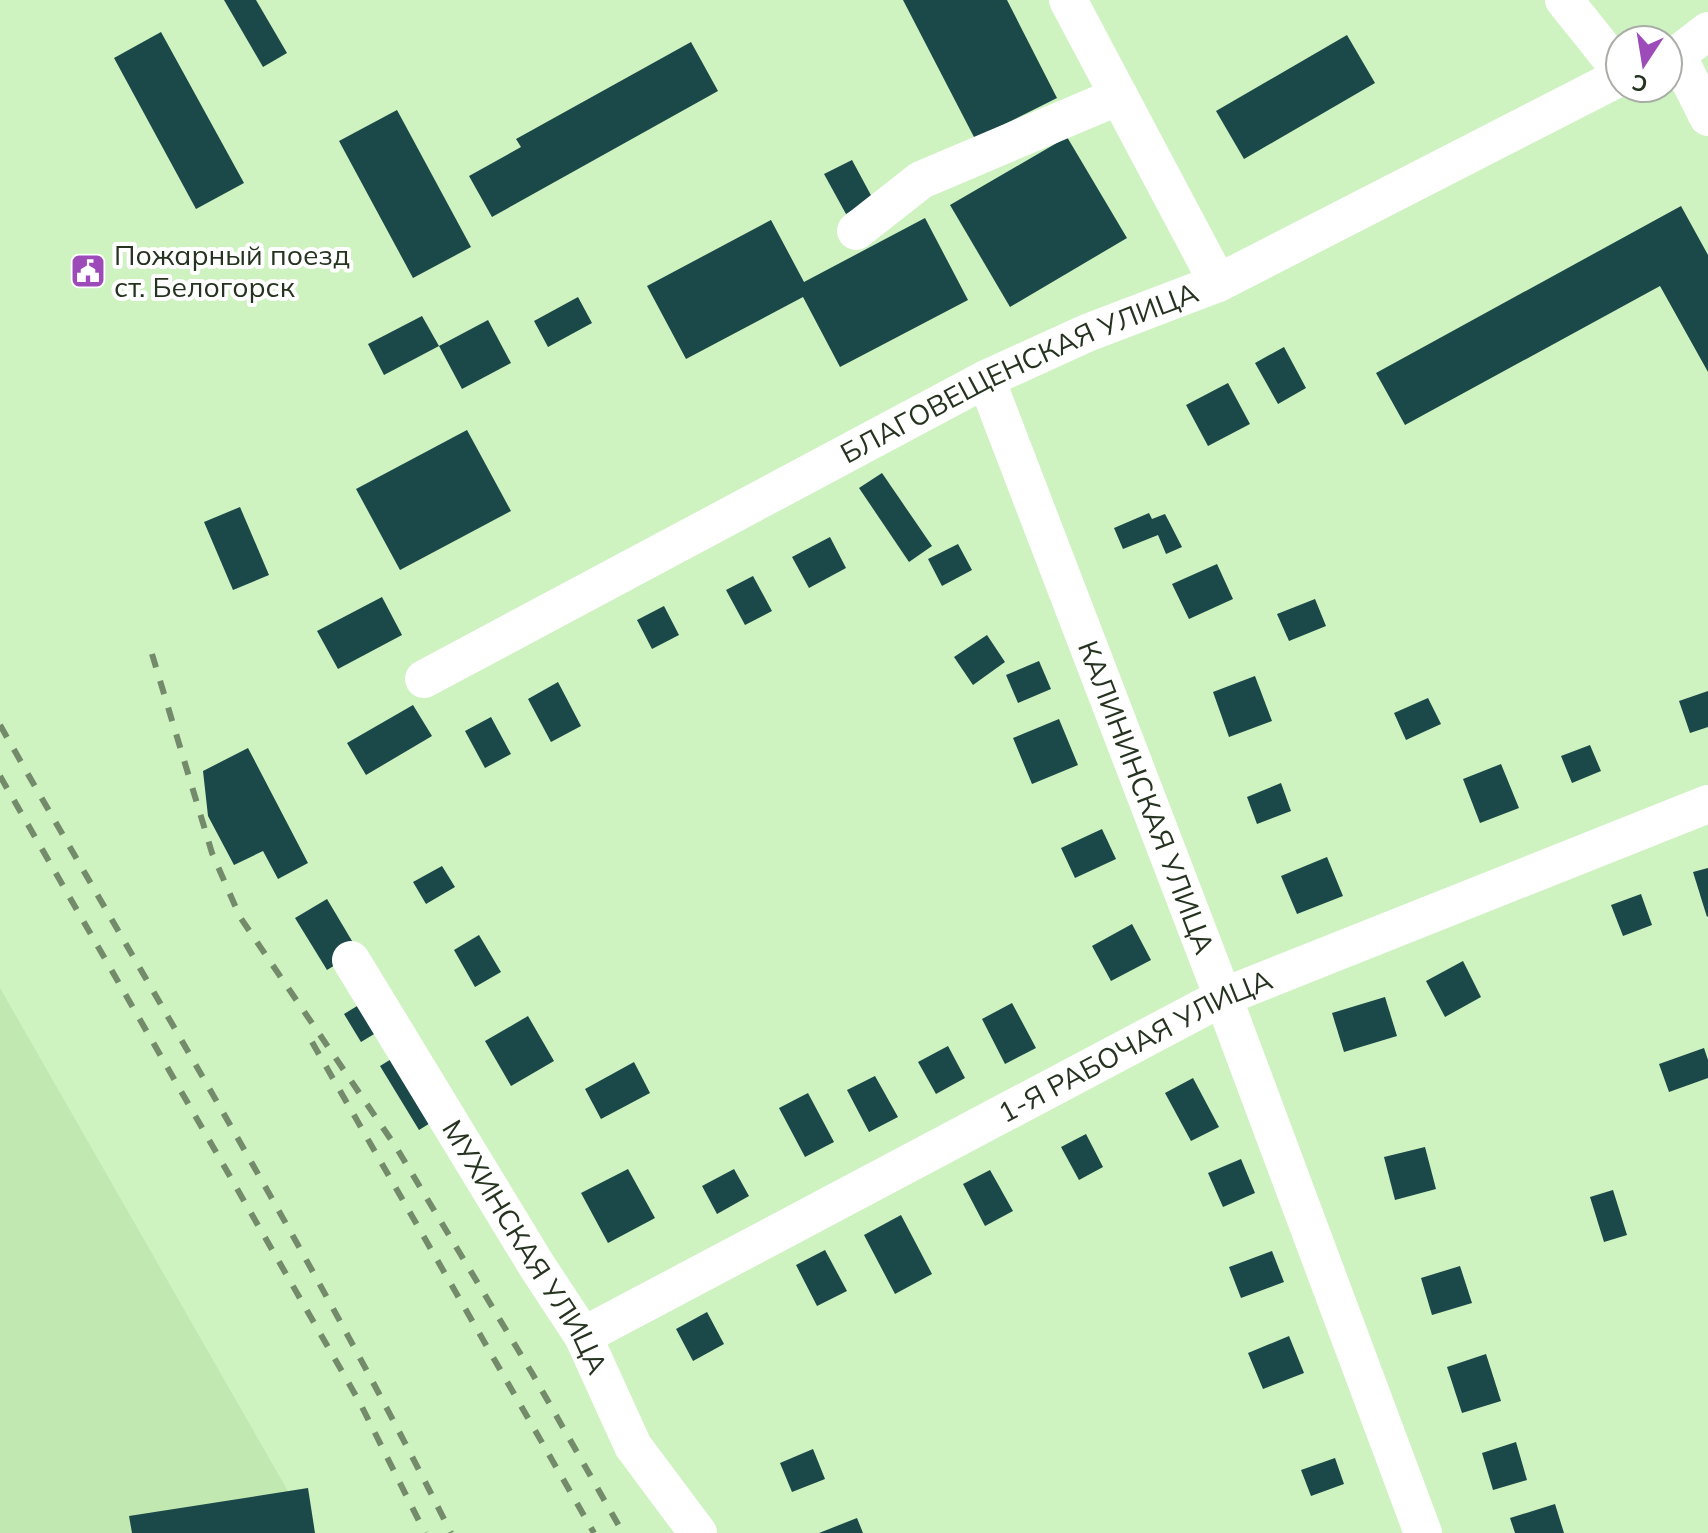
<svg xmlns="http://www.w3.org/2000/svg" width="1708" height="1533" font-family="Mulish,sans-serif">
  <rect width="100%" height="100%" fill="#cff2c1"/>
  <!-- built -->
  <path fill="#c1e8b1" d="M0 988 285 1486 309 1533H0Z"/>
  <!-- building -->
  <g fill="#1b4849">
    <path d="M224 0H256L287 53 263 67Z"/>
    <path d="M903 0H1007L1057 98 975 139Z"/>
    <path d="M161 32 244 183 196 209 114 58Z"/>
    <path d="M1347 35 1375 83 1244 159 1216 111Z"/>
    <path d="M691 42 718 91 492 217 469 176 521 147 516 139Z"/>
    <path d="M397 110 471 247 413 278 339 141Z"/>
    <path d="M1067 137 1127 238 1010 307 950 205Z"/>
    <path d="M852 160 873 199 846 214 824 174Z"/>
    <path d="M1681 206 1708 255V372L1660 286 1405 425 1376 373Z"/>
    <path d="M925 218 968 300 840 367 803 297 686 359 647 286 771 220 804 282Z"/>
    <path d="M578 297 592 323 548 347 534 321Z"/>
    <path d="M422 316 439 346 384 375 368 344Z"/>
    <path d="M488 320 511 363 462 389 439 346Z"/>
    <path d="M1284 347 1306 388 1278 404 1255 363Z"/>
    <path d="M1228 383 1250 424 1208 446 1186 405Z"/>
    <path d="M467 430 511 511 400 570 356 489Z"/>
    <path d="M882 473 932 546 909 562 859 488Z"/>
    <path d="M240 507 269 575 233 590 204 522Z"/>
    <path d="M1149 513 1152 519 1165 514 1182 547 1166 554 1158 535 1123 549 1114 528Z"/>
    <path d="M830 537 846 568 809 588 792 557Z"/>
    <path d="M958 544 972 570 942 586 928 559Z"/>
    <path d="M1217 564 1233 599 1189 619 1172 584Z"/>
    <path d="M753 576 772 611 745 625 726 590Z"/>
    <path d="M382 597 402 635 338 669 317 631Z"/>
    <path d="M1315 599 1326 626 1289 641 1277 614Z"/>
    <path d="M664 606 679 635 652 649 637 620Z"/>
    <path d="M987 635 1005 662 973 685 954 657Z"/>
    <path d="M1039 661 1051 689 1018 703 1006 675Z"/>
    <path d="M1255 676 1272 721 1229 737 1213 692Z"/>
    <path d="M558 682 581 726 551 742 528 699Z"/>
    <path d="M1708 691V727L1690 733 1679 701Z"/>
    <path d="M1428 698 1441 724 1406 740 1394 713Z"/>
    <path d="M413 705 432 736 366 775 347 743Z"/>
    <path d="M491 717 511 754 485 768 465 731Z"/>
    <path d="M1059 719 1078 765 1032 784 1013 738Z"/>
    <path d="M1590 745 1601 771 1572 783 1561 756Z"/>
    <path d="M248 748 308 863 278 879 263 851 234 865 208 816 203 771Z"/>
    <path d="M1501 764 1519 808 1480 823 1463 779Z"/>
    <path d="M1281 783 1291 811 1257 824 1247 797Z"/>
    <path d="M1102 829 1116 859 1075 878 1061 848Z"/>
    <path d="M1327 857 1343 896 1297 914 1281 876Z"/>
    <path d="M442 866 455 887 426 904 413 882Z"/>
    <path d="M1708 868V916L1707 917 1693 872Z"/>
    <path d="M1641 894 1652 925 1623 936 1611 905Z"/>
    <path d="M327 899 358 951 327 970 295 918Z"/>
    <path d="M1132 924 1151 960 1111 981 1092 946Z"/>
    <path d="M479 935 501 972 475 987 454 950Z"/>
    <path d="M1463 961 1481 997 1445 1017 1426 981Z"/>
    <path d="M1385 997 1397 1036 1344 1052 1332 1013Z"/>
    <path d="M367 1000 384 1028 361 1042 344 1014Z"/>
    <path d="M1012 1003 1036 1048 1005 1064 982 1019Z"/>
    <path d="M528 1016 554 1061 511 1086 485 1041Z"/>
    <path d="M948 1046 965 1078 936 1094 918 1062Z"/>
    <path d="M1704 1048 1708 1060V1078L1669 1092 1659 1064Z"/>
    <path d="M401 1053 440 1117 419 1130 380 1066Z"/>
    <path d="M634 1062 650 1093 601 1119 585 1089Z"/>
    <path d="M875 1076 898 1117 869 1132 847 1090Z"/>
    <path d="M1193 1078 1219 1127 1191 1141 1165 1093Z"/>
    <path d="M808 1093 834 1142 805 1157 779 1108Z"/>
    <path d="M1086 1134 1103 1167 1079 1180 1061 1147Z"/>
    <path d="M1425 1147 1436 1189 1395 1200 1384 1157Z"/>
    <path d="M1241 1159 1255 1193 1223 1207 1208 1173Z"/>
    <path d="M628 1169 655 1218 608 1243 581 1193Z"/>
    <path d="M734 1169 749 1196 717 1214 702 1186Z"/>
    <path d="M990 1170 1013 1211 985 1226 963 1184Z"/>
    <path d="M1613 1190 1627 1235 1604 1242 1590 1197Z"/>
    <path d="M901 1215 932 1274 895 1294 864 1235Z"/>
    <path d="M825 1250 847 1291 817 1306 796 1265Z"/>
    <path d="M1272 1251 1284 1282 1241 1298 1229 1267Z"/>
    <path d="M1460 1266 1472 1303 1432 1315 1421 1278Z"/>
    <path d="M707 1312 724 1344 693 1361 676 1329Z"/>
    <path d="M1289 1336 1304 1373 1263 1389 1248 1353Z"/>
    <path d="M1486 1354 1501 1401 1462 1413 1447 1367Z"/>
    <path d="M1516 1442 1527 1480 1493 1490 1482 1453Z"/>
    <path d="M813 1449 825 1479 792 1492 780 1463Z"/>
    <path d="M1335 1458 1344 1484 1311 1496 1301 1470Z"/>
    <path d="M308 1488 315 1533H132L129 1516Z"/>
    <path d="M1555 1504 1564 1533H1515L1510 1518Z"/>
    <path d="M857 1518 863 1533H819Z"/>
  </g>
  <g fill="none" stroke-linecap="round" stroke-linejoin="round">
    <!-- minor -->
    <g stroke="#fff" stroke-width="38">
      <path d="M1068 0 1218 283"/>
      <path d="M1564 0 1620 70"/>
      <path d="M1677 55 1708 117"/>
      <path d="M1668 58 1677 55 1708 31"/>
      <path d="M856 231 921 180 1119 96"/>
      <path id="s1" d="M986 379 1223 997 1423 1533"/>
      <path id="s2" d="M424 679 986 379 1087 333 1218 283 1620 77"/>
      <path id="s3" d="M351 960 537 1266 583 1336 633 1446 698 1533"/>
      <path id="s4" d="M583 1336 1223 997 1708 804"/>
    </g>
    <!-- rail -->
    <g stroke="#738b6a" stroke-width="6" stroke-dasharray="14 14" stroke-linecap="butt">
      <path d="M152 654 212 853 240 917 396 1147 532 1373 623 1533"/>
      <path d="M0 725C152 993 313 1257 451 1533"/>
      <path d="M0 776 359 1401 425 1533"/>
      <path d="M312 1042 594 1533"/>
    </g>
  </g>
  <!-- icons -->
  <defs>
    <symbol id="civic-square" viewBox="-11 -11 22 22"><rect x="-9" y="-9" width="18" height="18" rx="4" fill="#9e4bba" stroke="#fff"/><path d="M-.6-6.5H3V-4.5H.6V-3L4-1V1h2V6H-6V1h2V-1L-.6-3ZM-1.2 2.5V6h2.4V2.5Z" fill="#fff"/></symbol>
  </defs>
  <g fill-rule="evenodd">
    <use href="#civic-square" x="68" y="251" width="40" height="40"/>
  </g>
  <g text-anchor="middle" stroke-width="8" stroke-linejoin="round" paint-order="stroke">
    <!-- poi labels -->
    <g font-size="28" fill="#263320" stroke="#fff" text-anchor="start">
      <text x="114" y="265">Пожарный поезд<tspan x="114" dy="32">ст. Белогорск</tspan></text>
    </g>
    <!-- street labels -->
    <g font-size="28" fill="#263320" stroke="#fff">
      <text dy="10" stroke="none"><textPath href="#s2" startOffset="670">БЛАГОВЕЩЕНСКАЯ УЛИЦА</textPath></text>
      <text dy="10" stroke="none"><textPath href="#s1" startOffset="448">КАЛИНИНСКАЯ УЛИЦА</textPath></text>
      <text dy="10" stroke="none"><textPath href="#s4" startOffset="624">1-Я РАБОЧАЯ УЛИЦА</textPath></text>
      <text dy="10" stroke="none"><textPath href="#s3" startOffset="336">МУХИНСКАЯ УЛИЦА</textPath></text>
    </g>
  </g>
  <!-- north arrow -->
  <g transform="translate(1644 64) rotate(192)"><circle r="38" fill="#ffffff" stroke="#a8ada6" stroke-width="2"/>
  <path d="M0-6L14 30L0 20L-14 30Z" fill="#9e4bba"/>
  <text y="-12" font-size="22" font-weight="bold" text-anchor="middle" fill="#263320">С</text>
  </g>
</svg>
